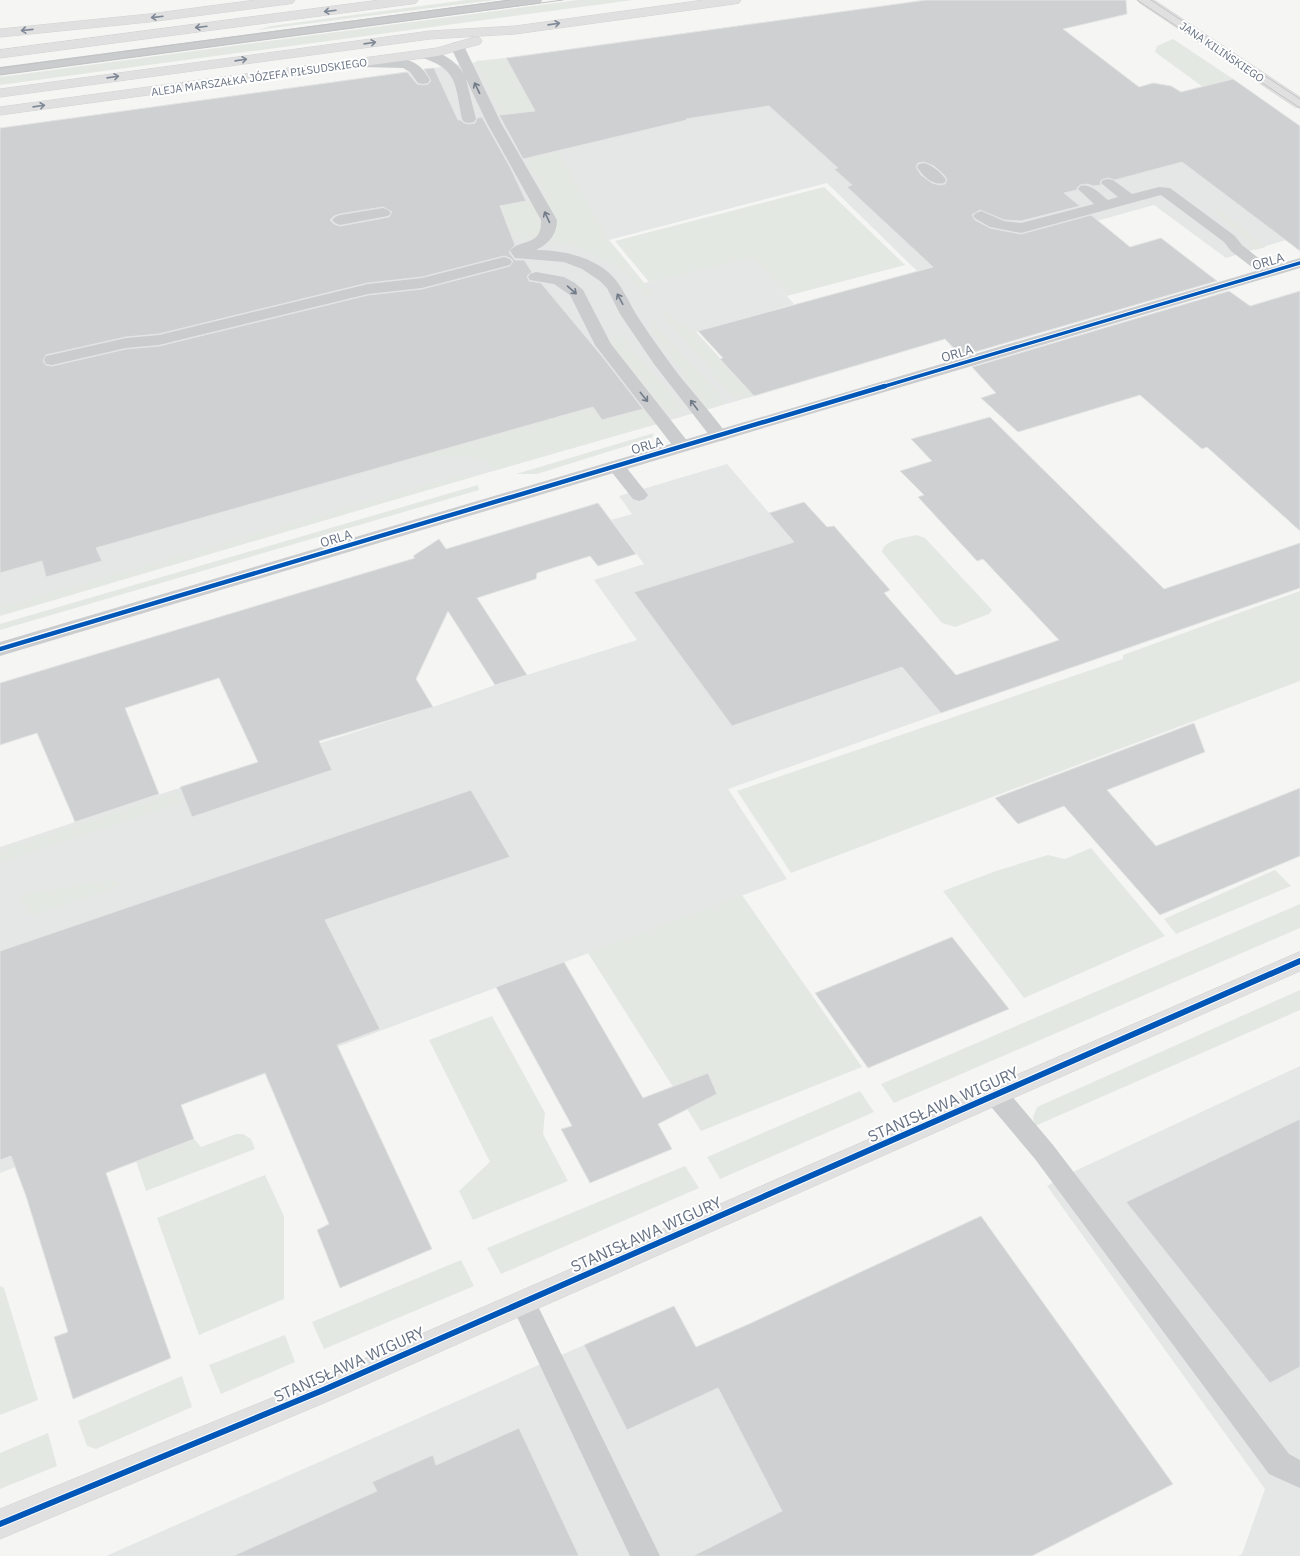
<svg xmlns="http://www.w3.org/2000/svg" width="1300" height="1556" font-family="'IBM Plex Sans',sans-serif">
  <rect width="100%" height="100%" fill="#f5f5f4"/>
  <!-- built -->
  <g fill="#e5e7e7">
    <path d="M807 16 857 78 1181 92 1286 240 1226 258 1154 205 917 271 827 183 609 240 644 283 752 256 794 304 696 332 754 396 0 613V128L506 58 558 150 609 44Z"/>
    <path d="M727 464 941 713 728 789 787 879 0 1173V847L117 808 433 707 495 685 637 640 594 580 644 564 611 520 632 514 619 496Z"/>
    <path d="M1300 1066V1556H1238L1242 1554 1265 1489 1047 1186 1062 1177Z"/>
    <path d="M584 1345 627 1430 718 1388 782 1511 693 1556H106Z"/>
  </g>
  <!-- green -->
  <g fill="#e4e8e3">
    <path d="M466 0H495L257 30 271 26Z"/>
    <path d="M577 0H633L0 85V77Z"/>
    <path d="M1173 39 1233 79 1203 87 1155 52 1157 46Z"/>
    <path d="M506 58 609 240 654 295 644 297C624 257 556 235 513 240L497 206 548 198 507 125 477 68 476 61Z"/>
    <path d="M824 187 905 265 787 296 752 257 649 282 615 241Z"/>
    <path d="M1215 206 1249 233 1248 234 1266 247 1255 250C1249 246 1247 240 1242 235 1233 226 1218 221 1214 208Z"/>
    <path d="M666 309 679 324 696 332 754 396 735 400 661 313Z"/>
    <path d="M654 322 727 403 708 409C693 398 687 380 677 365 670 354 661 345 654 335L652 329Z"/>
    <path d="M619 335 622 336 684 409 669 414 615 351 612 339Z"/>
    <path d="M593 407 602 420 645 408 657 424 496 470C491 467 489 463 484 460 470 454 444 457 429 457L426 454Z"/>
    <path d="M654 433 652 438 537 474H516Z"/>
    <path d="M464 474 472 477 0 616V607Z"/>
    <path d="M478 485 479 490 0 630V624Z"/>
    <path d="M916 535 925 538 992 610 989 614 955 627 942 623 882 552C884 539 906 538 916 535Z"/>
    <path d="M1300 591V681L791 873 737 791 1123 659V655Z"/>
    <path d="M178 792 183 803 0 862V851Z"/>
    <path d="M1091 848 1165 936 1024 998 943 891 996 871 1048 855 1065 859Z"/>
    <path d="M1275 870 1291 886 1176 934 1164 919Z"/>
    <path d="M111 880 124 885 29 916 20 895Z"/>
    <path d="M742 895 862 1067 701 1131 588 953Z"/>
    <path d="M1300 904V928L894 1103 881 1084Z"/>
    <path d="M1300 990V1010L1035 1126 1033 1117 1037 1107Z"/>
    <path d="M492 1016 545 1113 543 1134 568 1181 473 1220 459 1191 490 1162 429 1040Z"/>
    <path d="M860 1091 874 1112 720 1179 707 1157Z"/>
    <path d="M236 1134H243L251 1139 255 1149 146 1191 136 1161 194 1139 201 1147Z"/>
    <path d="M685 1166 699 1188 501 1274 487 1248Z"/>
    <path d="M265 1175 284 1216V1299L199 1335 157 1218Z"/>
    <path d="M461 1260 474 1286 324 1349 312 1322Z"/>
    <path d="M0 1286 4 1288 38 1400 0 1415Z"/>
    <path d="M285 1335 295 1362 221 1394 209 1365Z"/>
    <path d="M182 1376 192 1407 96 1449 87 1446 78 1421Z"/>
    <path d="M48 1433 57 1466 0 1489V1453Z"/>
  </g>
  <!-- building -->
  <g fill="#ced0d1" stroke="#e4e4e4" fill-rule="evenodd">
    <path d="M926 0H1126L1127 14 1063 29 1139 87 1153 83 1171 86 1181 92 1233 79 1300 126V251L1182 162 1115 180 1108 178 1103 179 1100 182 1101 185 1093 186 1088 184 1080 185 1077 188V190L1064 193 1080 206 1021 221 1004 220 980 210 972 215 975 220 990 228 1021 234 1091 215 1130 247 1161 238 1217 281 961 356 945 339 754 396 720 359 723 358 698 331 933 267 847 187 852 185 834 169 838 168 769 106 686 119 687 120 523 159 499 115 535 111 506 58ZM924 162 934 166 943 174 947 179 945 184 940 185 932 183 921 175 916 167 918 163Z"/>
    <path d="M434 68 458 120H461L464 123 469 124 475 123 477 118 482 117 510 167 526 201 500 206 515 245 509 252 515 260H524L532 272 527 276 529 281 541 283 605 360 643 409 602 420 593 407 96 548 102 561 46 577 42 561 0 573V128L407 72 417 84 423 85 428 84 431 81 424 69ZM383 207 392 212 389 217 340 226 334 224 330 220 334 216 340 214ZM504 256 510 258 513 261 510 266 422 289 368 295 159 346 126 349 52 366 46 365 43 361 46 355 126 337 159 334 368 283 422 277Z"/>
    <path d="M1229 291 1250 306 1300 291V531L1207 447 1202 449 1140 395 1018 432 981 398 996 393 972 367Z"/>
    <path d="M990 417 1164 589 1300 543V588L941 713 902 667 732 726 634 592 794 542 769 513 804 502 827 527 834 526 890 590 884 593 956 675 1059 640 983 559 977 561 918 497 924 495 900 471 932 461 911 439Z"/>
    <path d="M598 503 636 554 598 566 590 556 537 573 536 579 477 598 527 675 495 685 448 611 416 679 433 707 319 741 332 770 192 817 180 787 258 762 219 678 125 708 159 794 75 822 37 733 0 745V683L415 558 413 556 439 539 446 549Z"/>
    <path d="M1194 723 1205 752 1107 790 1156 846 1300 788V856L1160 915 1064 806 1018 824 995 798Z"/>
    <path d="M471 790 510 857 325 920 380 1029 337 1045 432 1249 340 1288 317 1230 329 1224 265 1073 181 1105 194 1139 106 1173 171 1358 73 1399 54 1337 68 1332 26 1196 11 1156 0 1160V951Z"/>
    <path d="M952 937 1009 1009 868 1068 815 993Z"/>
    <path d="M564 962 643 1098 708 1073 717 1094 658 1124 672 1149 590 1183 561 1129 572 1126 496 987Z"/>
    <path d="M1300 1119V1367L1270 1383 1126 1202Z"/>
    <path d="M981 1216 1173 1484 1032 1556H693L782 1511 718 1388 627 1430 584 1345 674 1306 696 1347 749 1324Z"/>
    <path d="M519 1428 579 1556H233L377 1491 372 1482 433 1455 436 1465Z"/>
  </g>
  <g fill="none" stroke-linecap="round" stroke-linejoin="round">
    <defs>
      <g id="secondary">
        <path d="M256 0H295L293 3 288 4 149 22 0 37V29L149 14Z"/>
        <path d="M380 0H418L416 3 411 4 0 58V50Z"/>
        <path d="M704 0H741L739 3 734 4 515 34 430 39 0 97V89L430 31 515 26Z"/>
        <path d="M1138 0H1154L1300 97V108L1295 107 1140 3Z"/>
        <path d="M475 37 480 38 482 41 480 44 438 56 0 115V107L437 48Z"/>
        <path d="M1300 952V971L331 1400 0 1539V1509L311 1382Z"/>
      </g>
    </defs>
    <!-- secondary casing -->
    <use href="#secondary" stroke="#d1d2d2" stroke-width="1"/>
    <!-- lane -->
    <g fill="#cbccce" fill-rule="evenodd">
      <path d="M507 0H542L541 3 536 4 0 75V67Z"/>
      <path d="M457 42 462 43 464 46 501 123 557 220C557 234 549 244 536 250 559 250 584 255 603 268 620 280 626 297 636 314 646 330 657 345 667 359 686 386 709 409 728 436L725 440 719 441 713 440 654 364 620 314 607 288 600 281 582 269 564 262 515 258 510 251C519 238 542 248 541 220L487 123 466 79 476 119 474 122 469 123 464 122 462 119C455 84 458 68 419 57L417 54 419 51C435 47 456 60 464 74L450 46 452 43Z"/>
      <path d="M394 58C413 60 420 63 430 80L428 83 423 84 418 83 410 72 403 68 361 67 356 66 354 63 356 60 361 59Z"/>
      <path d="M924 163C932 165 942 173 946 180L944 183C933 186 923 176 917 167L919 164Z"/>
      <path d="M1108 179 1113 180 1132 194 1159 187 1170 188 1235 236 1242 245 1276 272 1274 275 1268 277 1262 275 1231 251 1224 242 1161 195 1021 233 990 227 976 219 973 216 976 213 981 211 1004 221 1021 223 1094 204 1078 189 1080 186C1091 183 1099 193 1108 200L1118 197 1101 183 1103 180Z"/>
      <path d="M383 208 388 210 391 213 388 216 340 225 335 223 332 220 335 217 340 215Z"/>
      <path d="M504 257 510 259 512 262 510 265 422 288 368 294 159 345 126 348 52 365 46 364 44 360 46 356 126 338 159 335 368 284 422 278Z"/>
      <path d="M536 272 564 277 575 283 583 290 611 344 688 442 691 446 688 450 682 451 676 450 595 345 570 295 554 284 530 280 528 277 530 274Z"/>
      <path d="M616 461 622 462 645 491 648 495 645 499 639 501 633 499 610 470 607 466 610 462Z"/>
      <path d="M996 1085 1005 1088 1053 1145 1289 1454 1300 1460V1488L1269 1474 1035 1159 987 1102 984 1095 987 1088Z"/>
      <path d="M523 1290 532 1294 660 1556H630L510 1302 514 1294Z"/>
    </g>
    <!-- street -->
    <path fill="#cbccce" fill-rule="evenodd" d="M1300 258V268L0 656V642Z"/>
    <!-- secondary -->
    <use href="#secondary" fill="#e0e0e0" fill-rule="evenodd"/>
    <!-- tram -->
    <g stroke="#c2c3c4" stroke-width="1">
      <path d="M1137 0 1300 108"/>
      <path d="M1151 0 1300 99"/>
      <path d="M0 68 510 0"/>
      <path d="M0 75 563 0"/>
    </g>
    <defs>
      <path id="cycleway-far2" d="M882 387 1300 263"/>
      <path id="cycleway-far1" d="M0 649 885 386"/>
      <path id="cycleway" d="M0 1524 321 1391 1300 961"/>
    </defs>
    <!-- cycleway-far2 casing -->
    <use href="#cycleway-far2" stroke="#fff" stroke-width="5.5"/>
    <!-- cycleway-far1 casing -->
    <use href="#cycleway-far1" stroke="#fff" stroke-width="7"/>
    <!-- cycleway casing -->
    <use href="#cycleway" stroke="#fff" stroke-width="8"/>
    <!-- cycleway-far2 -->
    <use href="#cycleway-far2" stroke="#0057b8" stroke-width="3.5"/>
    <!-- cycleway-far1 -->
    <use href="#cycleway-far1" stroke="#0057b8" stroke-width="4.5"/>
    <!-- cycleway -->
    <use href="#cycleway" stroke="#0057b8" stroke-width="6"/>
  </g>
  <!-- one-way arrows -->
  <defs><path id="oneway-shaft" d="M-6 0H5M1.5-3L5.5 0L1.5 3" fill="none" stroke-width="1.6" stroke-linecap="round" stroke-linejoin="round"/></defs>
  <g stroke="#7f8896">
    <use href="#oneway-shaft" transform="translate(330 11) rotate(173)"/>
    <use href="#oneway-shaft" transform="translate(157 17) rotate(173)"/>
    <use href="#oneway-shaft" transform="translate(554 24) rotate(-8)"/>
    <use href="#oneway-shaft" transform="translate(201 27) rotate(173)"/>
    <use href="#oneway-shaft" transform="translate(27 30) rotate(174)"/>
    <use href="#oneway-shaft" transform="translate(370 43) rotate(-8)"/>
    <use href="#oneway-shaft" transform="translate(241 60) rotate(-8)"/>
    <use href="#oneway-shaft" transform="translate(113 77) rotate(-8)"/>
    <use href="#oneway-shaft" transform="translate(39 106) rotate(-8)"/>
  </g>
  <g stroke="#717b8a">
    <use href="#oneway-shaft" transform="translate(477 88) rotate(-116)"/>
    <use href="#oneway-shaft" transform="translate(547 217) rotate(-115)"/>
    <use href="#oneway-shaft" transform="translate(572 290) rotate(41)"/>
    <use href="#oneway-shaft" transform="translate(620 299) rotate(-118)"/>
    <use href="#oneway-shaft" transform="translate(644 397) rotate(51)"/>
    <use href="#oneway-shaft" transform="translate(694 405) rotate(-127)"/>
  </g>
  <g text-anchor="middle" stroke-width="4" stroke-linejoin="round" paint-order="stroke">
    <!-- far-street labels -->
    <g font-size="11" fill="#677283" stroke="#fff">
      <text transform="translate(1222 52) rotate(34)" y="4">JANA KILIŃSKIEGO</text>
      <text transform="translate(259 77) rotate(-8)" y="4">ALEJA MARSZAŁKA JÓZEFA PIŁSUDSKIEGO</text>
    </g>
    <!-- street labels -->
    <g font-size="13" fill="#677283" stroke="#fff">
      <text transform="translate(1268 261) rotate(-16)" y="5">ORLA</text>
      <text transform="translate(957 353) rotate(-16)" y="5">ORLA</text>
      <text transform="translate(647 445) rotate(-17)" y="5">ORLA</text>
      <text transform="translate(336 538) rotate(-17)" y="5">ORLA</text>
    </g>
    <!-- near-street labels -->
    <g font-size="16" fill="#677283" stroke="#fff">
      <text transform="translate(943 1104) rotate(-24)" y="6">STANISŁAWA WIGURY</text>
      <text transform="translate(646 1234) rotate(-24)" y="6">STANISŁAWA WIGURY</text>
      <text transform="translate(349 1364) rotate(-24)" y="6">STANISŁAWA WIGURY</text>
    </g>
  </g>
</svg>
